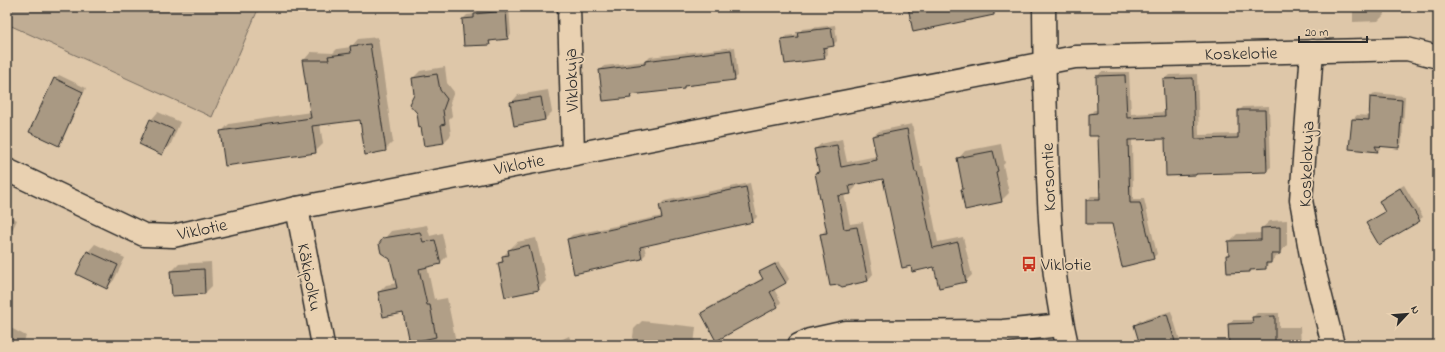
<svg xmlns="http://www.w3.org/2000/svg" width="1445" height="352" font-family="'Indie Flower',sans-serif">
  <rect width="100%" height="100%" fill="#dec7a9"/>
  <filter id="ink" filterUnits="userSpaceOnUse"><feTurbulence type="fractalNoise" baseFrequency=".025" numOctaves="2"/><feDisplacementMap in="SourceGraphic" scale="8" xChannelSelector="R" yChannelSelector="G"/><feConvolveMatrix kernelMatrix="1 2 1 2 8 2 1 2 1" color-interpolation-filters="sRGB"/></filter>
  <g filter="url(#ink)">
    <!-- green -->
    <path fill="#c0ad94" stroke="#766c60" d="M8 7H259L212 117 7 24Z"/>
    <!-- shadow -->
    <g fill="#0003">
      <path d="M1348 7H1385V14L1378 21 1353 22V9H1348Z"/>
      <path d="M1432 7H1438V11Z"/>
      <path d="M509 8 511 35 507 38 493 39 489 44 465 45 463 19 467 15 475 14 479 10Z"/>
      <path d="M835 25 837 41 833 45 827 46 828 54 824 58 782 40 786 36 799 34 802 29Z"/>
      <path d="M378 37 393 142 385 150 361 119 320 124 323 144 315 152 221 132 229 124 311 112 304 60 311 52 333 53 337 49 351 47 358 39Z"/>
      <path d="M735 47 738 76 734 79 687 84 683 88 633 94 630 97 600 70 604 66 646 61 650 57Z"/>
      <path d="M445 67 447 83 454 92 450 102 452 116 449 119 451 135 444 142 415 94 413 78 420 71Z"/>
      <path d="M1101 72H1129L1131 114 1165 112 1164 79 1169 75 1197 74 1199 135 1239 134V111L1243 107 1269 106 1271 167 1266 171 1166 138 1132 139 1133 199H1144L1157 254 1153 258 1087 201 1091 196H1100L1099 135 1090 114 1094 110H1098L1097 77Z"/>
      <path d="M59 75 86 88 62 141 58 144 55 79Z"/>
      <path d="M548 90 552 112 545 119 511 103 518 95Z"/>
      <path d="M1375 93 1405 96 1402 143 1398 147 1381 146V147L1378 151 1350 149 1353 119 1357 115 1370 116 1371 97Z"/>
      <path d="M158 112 180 122 170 146 162 153 151 120Z"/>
      <path d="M912 124 921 167H923L938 242 963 237 972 275 966 281 939 287 935 266 883 178 855 184 856 187 850 193 844 194 850 224 863 222 873 274 868 280 821 235 826 229 816 173 820 169 815 149 821 144 842 139 847 162 877 156 873 136 879 131Z"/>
      <path d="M1001 144 1005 163 1003 165 1009 193 1001 201 962 189 964 187 958 159 965 151Z"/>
      <path d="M750 183 757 217 753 221 644 245 646 254 642 258 575 273 568 239 572 235 662 216 660 205 664 201Z"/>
      <path d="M1404 185 1423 217 1419 220 1367 224 1386 211 1380 201 1384 197Z"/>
      <path d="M7 215 17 220 7 241Z"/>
      <path d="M1287 220V245L1279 253V254L1265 268 1253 269 1250 271 1228 272 1227 255 1230 252 1229 242 1237 234 1262 233V228L1270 221Z"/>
      <path d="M427 225 430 236 442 233 447 256 440 263 427 266 434 299 436 298V300L447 298 456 342H459L460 345H425L423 339 404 312 379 292 386 285 397 283 391 259 384 239 391 231Z"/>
      <path d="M536 238 546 281 538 289 499 263 503 259V256L517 242Z"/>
      <path d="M95 244 125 258 114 280 107 288 88 252Z"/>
      <path d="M779 261 789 279 786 283 774 289 781 302 778 306 716 339 702 313 706 309 763 278 760 273 764 269Z"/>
      <path d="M211 262 212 286 205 293 171 272 179 264Z"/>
      <path d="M1171 311 1180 340 1174 345H1141L1135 325 1139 321Z"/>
      <path d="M1257 313H1279V327H1300L1301 345H1230L1229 324 1233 320H1254L1253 317Z"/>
      <path d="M642 321 696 327 694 345H632L634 329Z"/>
      <path d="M7 326 26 336 22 345H7Z"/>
      <path d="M569 336 573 345H550Z"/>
    </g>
    <!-- building -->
    <g fill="#a99983" stroke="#2b2b2b">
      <path d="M908 7H994V15L913 32Z"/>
      <path d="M506 11 508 39 489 41 490 45 464 46 462 19 474 18V14Z"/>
      <path d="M831 28 834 46 823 48 825 59 785 64 781 39 798 37 797 32Z"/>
      <path d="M370 44 386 151 365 155 360 120 312 126 316 153 225 166 220 131 311 118 302 60H329L328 56 351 53 350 46Z"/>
      <path d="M731 50 735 80 684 86V89L630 95 631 98 603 101 599 70 645 64V61Z"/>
      <path d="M437 74 440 90 447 99 443 110 445 124 441 125 444 143 424 146 421 127 419 128 417 113 409 104 414 94 412 78Z"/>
      <path d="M1125 75 1127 118 1165 116 1163 79 1193 78 1195 139 1238 138V110H1265L1267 172 1196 174V175L1166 176 1165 139 1128 140 1130 203H1140L1154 259 1122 267 1112 224H1086V200H1100L1098 136H1089V114L1097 113 1096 76Z"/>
      <path d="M54 78 83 92 59 146 29 132Z"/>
      <path d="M541 97 545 120 514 126 510 102Z"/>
      <path d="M1370 97 1402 100 1399 148 1375 146 1378 152 1349 149 1352 119 1369 120Z"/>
      <path d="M150 119 174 130 162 155 139 144Z"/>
      <path d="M907 129 915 172H917L933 248 958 242 966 282 939 288 934 267 912 272 911 266 902 268 883 179 849 186 851 194 838 196 844 229 857 227 868 281 842 287 839 285 830 286 820 234 827 233 815 173 819 172 814 149 837 145 841 167 877 160 872 136Z"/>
      <path d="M993 151 998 171 996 172 1002 202 965 210 961 189H963L957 158Z"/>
      <path d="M746 187 753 222 640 247 642 259 574 274 567 239 662 218 659 205Z"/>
      <path d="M1400 188 1420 221 1379 245 1366 223 1385 212 1379 201Z"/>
      <path d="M1280 227V254H1271V263H1266V269L1250 270V272L1227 273 1226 255H1229L1228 241 1261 240V228Z"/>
      <path d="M420 232 423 242 435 240 441 264 419 269 427 305H430L436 337 409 343 403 313 383 317 378 292 397 288 390 259 381 253 379 244 383 238Z"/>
      <path d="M529 245 539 290 505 297 498 263 503 262 502 256 509 255 508 250Z"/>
      <path d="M87 251 118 265 107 289 76 274Z"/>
      <path d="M775 264 786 283 770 292 778 307 716 341 701 313 763 279 759 272Z"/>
      <path d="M204 269 205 294 172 296 170 271Z"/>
      <path d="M1167 314 1176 345H1140L1134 325Z"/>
      <path d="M1275 316V345H1229L1228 324 1253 323 1252 317Z"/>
    </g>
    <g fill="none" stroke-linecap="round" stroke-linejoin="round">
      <defs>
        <g id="minor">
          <path d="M569 7 573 153"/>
          <path d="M1312 51 1301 200 1312 261 1333 345"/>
          <path d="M7 170 144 235 173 236 297 208 1075 57 1407 49 1438 57"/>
          <path d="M297 208 323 345"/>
          <path d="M799 345 810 340 846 332 1003 331 1062 325"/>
        </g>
        <path id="major" d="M1044 7C1044 54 1045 102 1047 149 1049 215 1052 281 1067 345"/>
      </defs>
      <!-- minor casing -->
      <use href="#minor" stroke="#2b2b2b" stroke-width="25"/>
      <!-- major casing -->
      <use href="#major" stroke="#2b2b2b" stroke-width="25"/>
      <!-- minor -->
      <use href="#minor" stroke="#e9d1b1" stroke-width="22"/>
      <!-- major -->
      <use href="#major" stroke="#e9d1b1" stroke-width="22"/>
    </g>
  </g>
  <!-- icons -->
  <defs>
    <symbol id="bus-bare" viewBox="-9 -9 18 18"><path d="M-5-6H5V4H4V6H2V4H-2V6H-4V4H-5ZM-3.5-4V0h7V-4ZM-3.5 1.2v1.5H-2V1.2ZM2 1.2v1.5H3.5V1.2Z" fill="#c8321e" stroke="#e9d1b1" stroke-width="2.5" paint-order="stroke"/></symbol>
  </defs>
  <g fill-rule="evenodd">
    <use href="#bus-bare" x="1018" y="253" width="22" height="22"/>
  </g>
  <g text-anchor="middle" stroke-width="3.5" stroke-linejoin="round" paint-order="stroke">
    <!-- street labels -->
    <g font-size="18" fill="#2b2b2b" stroke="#e9d1b1">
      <text transform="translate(1241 53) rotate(-1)" y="6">Koskelotie</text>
      <text transform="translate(571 80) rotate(-92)" y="6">Viklokuja</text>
      <text transform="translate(519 164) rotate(-11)" y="6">Viklotie</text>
      <text transform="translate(1306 164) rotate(-88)" y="6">Koskelokuja</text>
      <text transform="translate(1048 177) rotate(-92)" y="6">Korsontie</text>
      <text transform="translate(202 229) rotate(-12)" y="6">Viklotie</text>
      <text transform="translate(310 277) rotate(79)" y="6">Käkipolku</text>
    </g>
    <!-- poi labels -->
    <g font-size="18" fill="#2b2b2b" stroke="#e9d1b1" text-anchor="start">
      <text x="1041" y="270">Viklotie</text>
    </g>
  </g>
  <!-- margin -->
  <rect width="1445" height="352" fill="none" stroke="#e9d1b1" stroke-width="24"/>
  <rect x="12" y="12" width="1421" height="328" fill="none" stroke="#2b2b2b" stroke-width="1.5" filter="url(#ink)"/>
  <!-- north arrow -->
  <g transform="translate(1407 314) rotate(64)" stroke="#e9d1b1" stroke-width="3" paint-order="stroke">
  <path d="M0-3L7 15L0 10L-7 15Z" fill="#2b2b2b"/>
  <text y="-6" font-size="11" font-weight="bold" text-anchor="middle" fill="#2b2b2b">N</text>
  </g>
  <!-- scale -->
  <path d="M1299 36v6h68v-6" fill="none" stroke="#2b2b2b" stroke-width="2"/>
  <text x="1305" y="36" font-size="12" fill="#2b2b2b" stroke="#e9d1b1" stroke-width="3" paint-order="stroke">20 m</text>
</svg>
